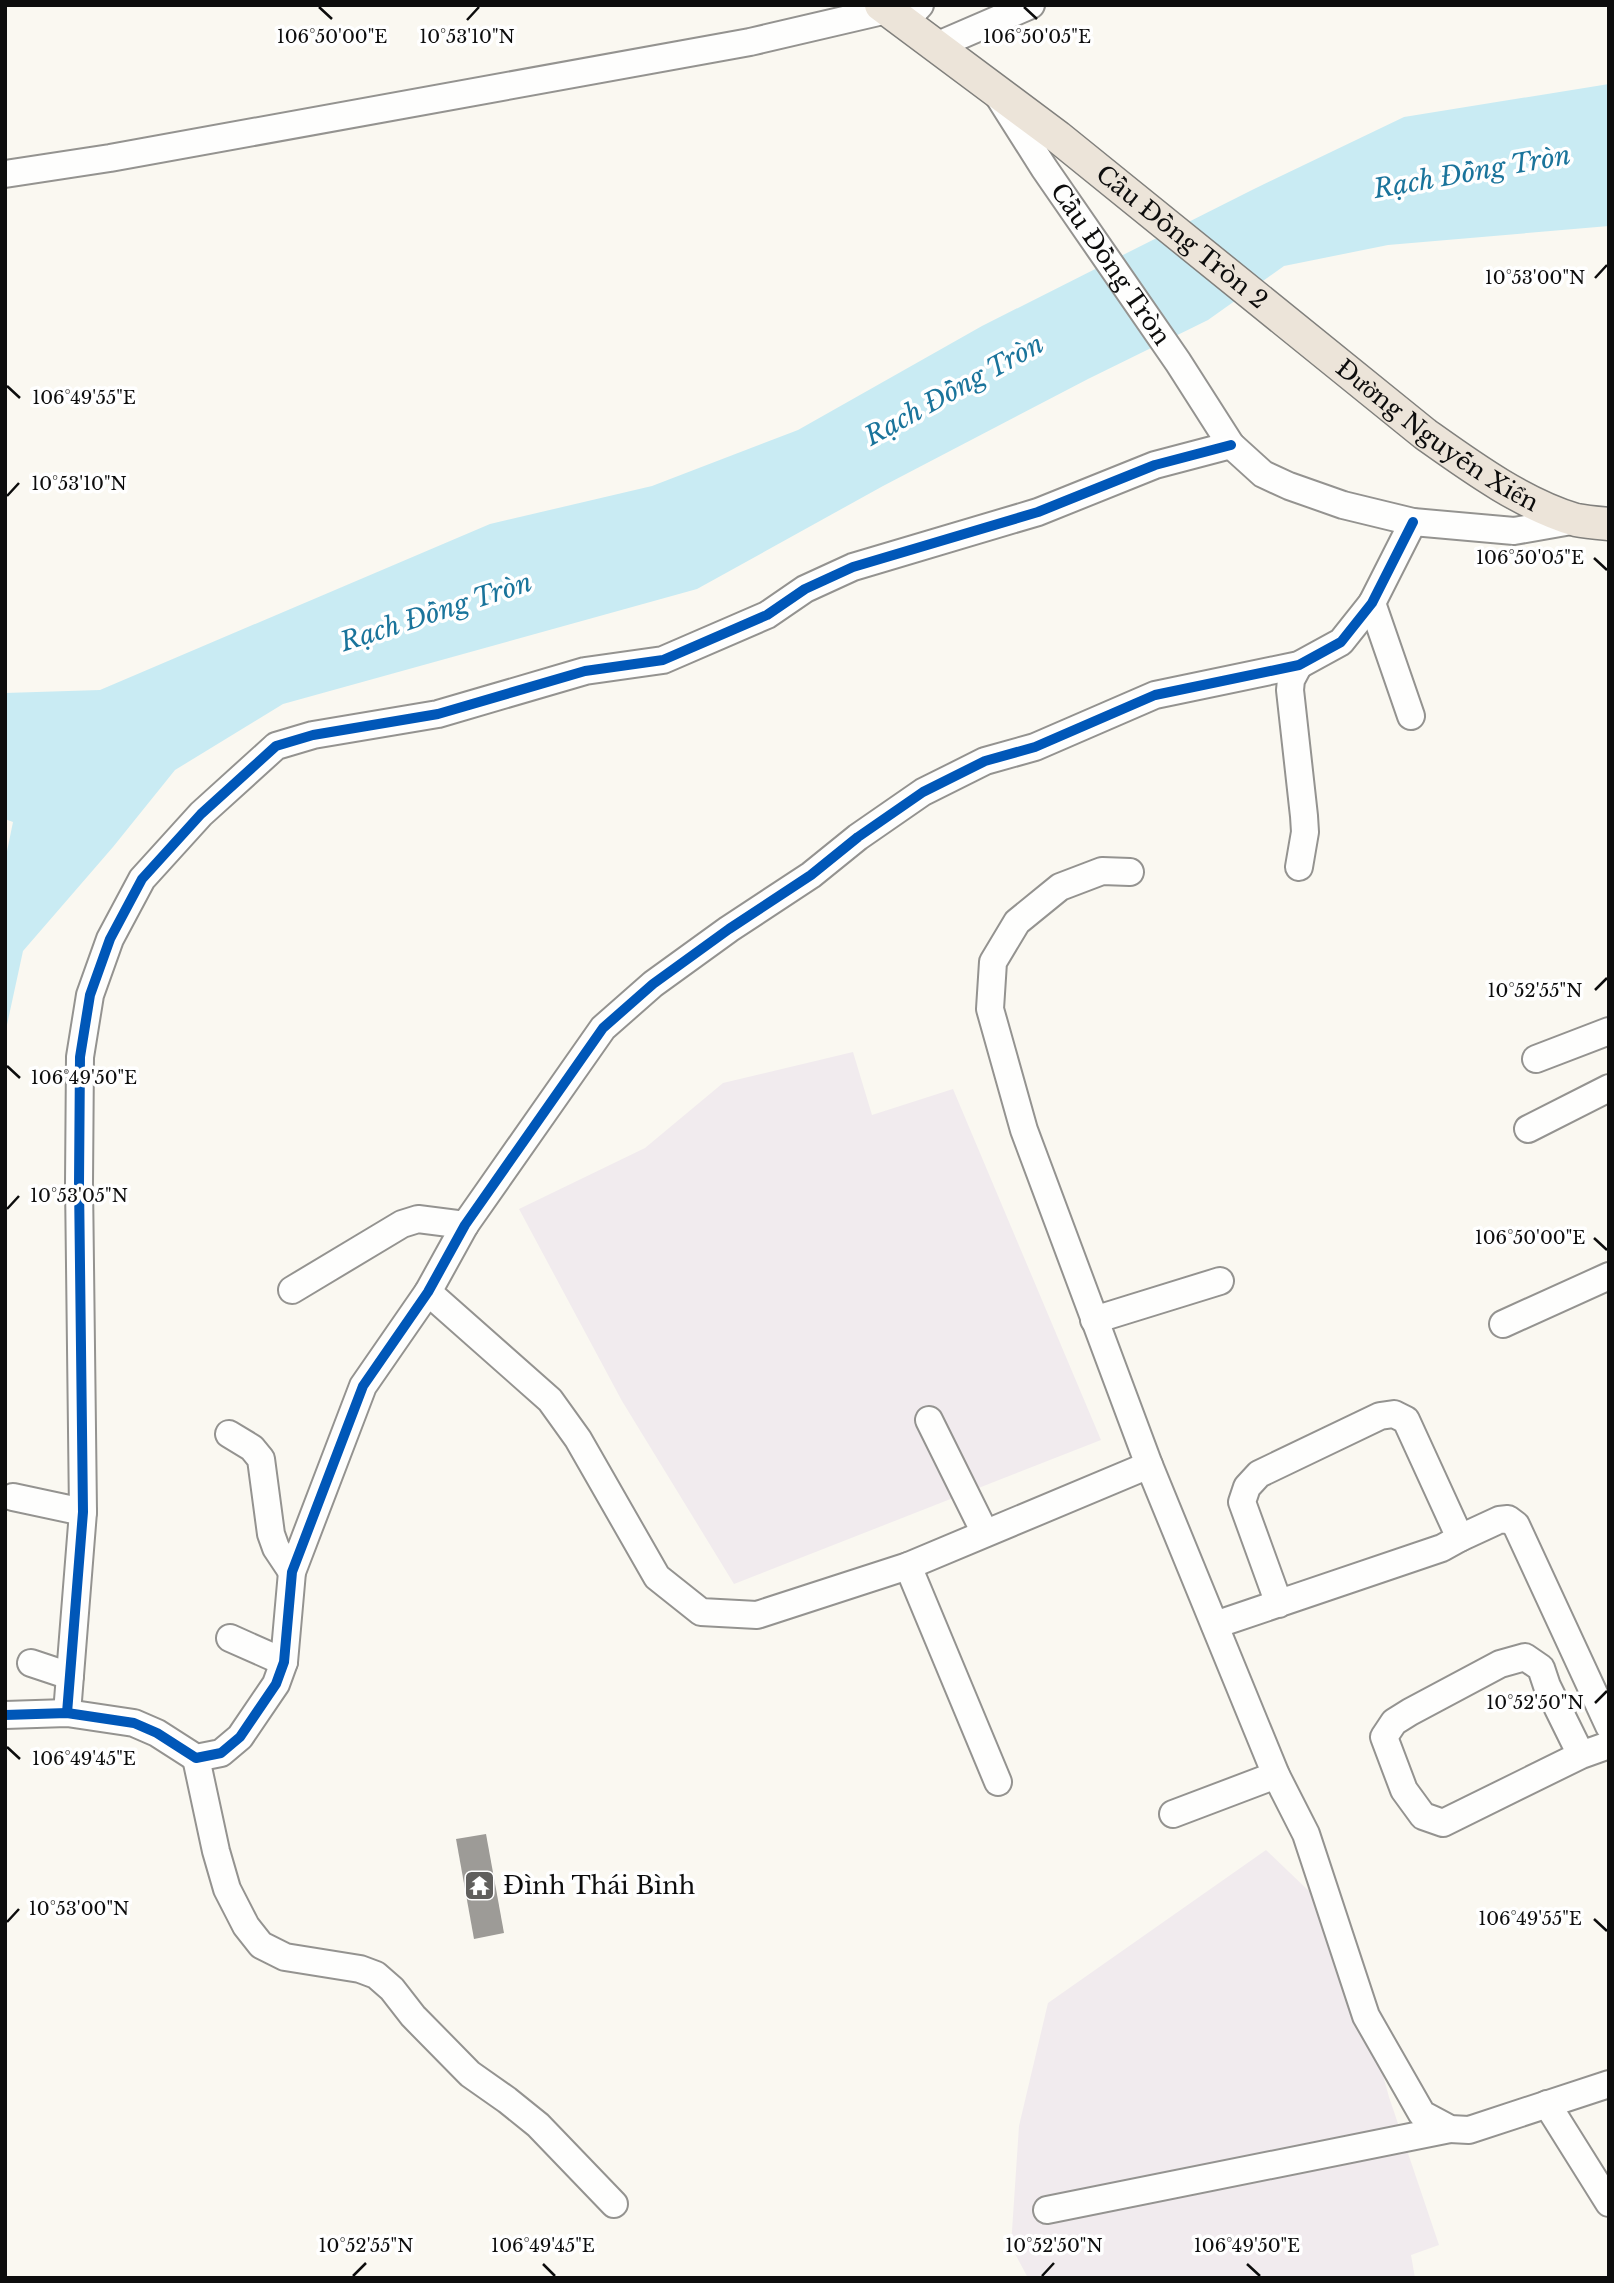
<svg xmlns="http://www.w3.org/2000/svg" width="1614" height="2283" font-family="'Libre Baskerville',serif">
  <rect width="100%" height="100%" fill="#faf8f1"/>
  <!-- industrial -->
  <g fill="#f1ebee">
    <path d="M853 1052 872 1115 953 1089 1101 1440 734 1584 622 1401 519 1209 645 1148 723 1083Z"/>
    <path d="M1266 1850 1312 1894 1363 2003 1389 2097 1439 2245 1411 2255 1415 2278H1028L1011 2246 1019 2126 1048 2003Z"/>
  </g>
  <!-- water -->
  <path fill="#c9ebf3" d="M1609 84V226L1388 245 1284 266 1208 320 1088 379 883 486 697 589 283 704 175 770 113 847 23 951 5 1034V861L13 822 5 819V693L100 690 490 524 652 486 798 430 982 326 1254 189 1404 117Z"/>
  <!-- building -->
  <path fill="#9d9b97" d="M486 1834 504 1933 474 1939 456 1839Z"/>
  <g fill="none" stroke-linecap="round" stroke-linejoin="round">
    <defs>
      <g id="minor">
        <path d="M904 22 920 5"/>
        <path d="M936 46 1031 5"/>
        <path id="s1" d="M999 97 1044 168 1178 362 1231 445 1263 474 1289 486 1343 505 1413 522 1514 531 1577 520"/>
        <path d="M5 174 110 158 750 42 887 10"/>
        <path d="M1372 603 1411 716"/>
        <path d="M1299 867 1305 832 1304 816 1290 690 1291 680 1299 665"/>
        <path d="M1130 872 1102 871 1060 887 1017 922 993 962 990 1009 1024 1130 1149 1465 1276 1775 1306 1834 1366 2016 1422 2114 1450 2129 1469 2130 1609 2084"/>
        <path d="M1536 1059 1609 1031"/>
        <path d="M1528 1129 1609 1088"/>
        <path d="M292 1290 402 1224 418 1219 465 1225"/>
        <path d="M428 1292 550 1400 578 1439 657 1577 701 1612 757 1615 908 1566 1149 1465"/>
        <path d="M1094 1320 1220 1281"/>
        <path d="M1503 1324 1609 1276"/>
        <path d="M929 1420 985 1533"/>
        <path d="M229 1434 252 1448 261 1459 271 1534 276 1548 292 1572"/>
        <path d="M13 1497 83 1512"/>
        <path d="M1460 1538 1499 1520 1508 1519 1516 1525 1609 1726"/>
        <path d="M908 1566 998 1782"/>
        <path d="M1215 1625 1442 1548 1460 1538 1406 1420 1394 1414 1380 1416 1259 1474 1247 1487 1242 1502 1279 1604"/>
        <path d="M230 1638 284 1662"/>
        <path d="M31 1663 70 1676"/>
        <path d="M67 1713 83 1512 79 1183 80 1057 90 995 110 939 142 879 201 814 276 746 313 735 438 714 585 671 663 660 767 615 805 589 853 567 1038 512 1155 465 1231 445"/>
        <path d="M5 1715 67 1713 134 1723 157 1733 196 1758 221 1753 240 1737 276 1684 284 1662 292 1572 363 1386 428 1292 465 1225 603 1028 653 984 729 929 811 875 858 837 923 792 985 761 1035 747 1155 695 1299 665 1341 642 1372 603 1413 522"/>
        <path d="M1581 1755 1547 1686 1541 1668 1525 1657 1500 1664 1410 1712 1394 1722 1384 1737 1404 1790 1423 1816 1443 1823 1581 1755 1609 1745"/>
        <path d="M196 1758 216 1851 227 1889 246 1926 261 1945 285 1957 360 1969 376 1975 392 1989 413 2016 470 2074 507 2100 538 2125 614 2204"/>
        <path d="M1173 1814 1276 1775"/>
        <path d="M1547 2104 1609 2203"/>
        <path d="M1047 2210 1450 2129"/>
      </g>
      <g id="major">
        <path id="s2" d="M881 5 1058 137 1425 434C1470 466 1522 504 1576 520 1586 522 1598 523 1609 524"/>
      </g>
    </defs>
    <!-- minor casing -->
    <use href="#minor" stroke="#949390" stroke-width="30"/>
    <!-- major casing -->
    <use href="#major" stroke="#81807d" stroke-width="35"/>
    <!-- minor -->
    <use href="#minor" stroke="#fefefd" stroke-width="26"/>
    <!-- major -->
    <use href="#major" stroke="#ece4d9" stroke-width="32"/>
    <defs>
      <g id="cycleway">
        <path d="M67 1713 83 1512 79 1183 80 1057 90 995 110 939 142 879 201 814 276 746 313 735 438 714 585 671 663 660 767 615 805 589 853 567 1038 512 1155 465 1231 445"/>
        <path d="M5 1715 67 1713 134 1723 157 1733 196 1758 221 1753 240 1737 276 1684 284 1662 292 1572 363 1386 428 1292 465 1225 603 1028 653 984 729 929 811 875 858 837 923 792 985 761 1035 747 1155 695 1299 665 1341 642 1372 603 1413 522"/>
      </g>
    </defs>
    <!-- cycleway casing -->
    <use href="#cycleway" stroke="#fff" stroke-width="15"/>
    <!-- cycleway -->
    <use href="#cycleway" stroke="#0057b8" stroke-width="10"/>
  </g>
  <!-- ticks -->
  <path fill="none" stroke="#0d0d0d" stroke-width="2.5" d="M319 7 332 19M1024 7 1037 19M467 20 479 7M1595 278 1607 265M7 386 20 398M7 496 19 483M1594 558 1607 570M1595 990 1607 978M7 1066 20 1078M7 1209 19 1196M1594 1238 1607 1250M1595 1703 1607 1691M7 1747 20 1759M1594 1919 1607 1931M7 1922 19 1909M543 2264 555 2276M1247 2264 1260 2276M353 2276 366 2263M1042 2276 1054 2263"/>
  <!-- icons -->
  <defs>
    <symbol id="temple-square" viewBox="-11 -11 22 22"><rect x="-9" y="-9" width="18" height="18" rx="4" fill="#605f5d" stroke="#fff"/><path d="M0-6L5-2H3V0L6.5 2.5H4V6H1.5V3h-3V6H-4V2.5H-6.5L-3 0V-2H-5Z" fill="#fff"/></symbol>
  </defs>
  <g fill-rule="evenodd">
    <use href="#temple-square" x="462" y="1868" width="35" height="35"/>
  </g>
  <g text-anchor="middle" stroke-width="7" stroke-linejoin="round" paint-order="stroke">
    <!-- street labels -->
    <g font-size="24" fill="#0d0d0d" stroke="#fff">
      <text dy="8" stroke="none"><textPath href="#s2" startOffset="380">Cầu Đồng Tròn 2</textPath></text>
      <text dy="8" stroke="none"><textPath href="#s1" startOffset="201">Cầu Đồng Tròn</textPath></text>
      <text dy="8" stroke="none"><textPath href="#s2" startOffset="704">Đường Nguyễn Xiển</textPath></text>
    </g>
    <!-- poi labels -->
    <g font-size="24" fill="#0d0d0d" stroke="#fff" text-anchor="start">
      <text x="503" y="1894">Đình Thái Bình</text>
    </g>
    <!-- water labels -->
    <g font-size="26" font-style="italic" fill="#1a749b" stroke="#fff">
      <text transform="translate(1472 172) rotate(-10)" y="9">Rạch Đồng Tròn</text>
      <text transform="translate(954 390) rotate(-29)" y="9">Rạch Đồng Tròn</text>
      <text transform="translate(436 612) rotate(-18)" y="9">Rạch Đồng Tròn</text>
    </g>
  </g>
  <g font-size="18" text-anchor="middle" fill="#0d0d0d" stroke="#fff" stroke-width="7" stroke-linejoin="round" paint-order="stroke">
    <text x="332" y="43">106°50'00"E</text>
    <text x="1037" y="43">106°50'05"E</text>
    <text x="467" y="43">10°53'10"N</text>
    <text x="1535" y="284">10°53'00"N</text>
    <text x="84" y="404">106°49'55"E</text>
    <text x="79" y="490">10°53'10"N</text>
    <text x="1530" y="564">106°50'05"E</text>
    <text x="1535" y="997">10°52'55"N</text>
    <text x="84" y="1084">106°49'50"E</text>
    <text x="79" y="1202">10°53'05"N</text>
    <text x="1530" y="1244">106°50'00"E</text>
    <text x="1535" y="1709">10°52'50"N</text>
    <text x="84" y="1765">106°49'45"E</text>
    <text x="79" y="1915">10°53'00"N</text>
    <text x="1530" y="1925">106°49'55"E</text>
    <text x="366" y="2252">10°52'55"N</text>
    <text x="1054" y="2252">10°52'50"N</text>
    <text x="543" y="2252">106°49'45"E</text>
    <text x="1247" y="2252">106°49'50"E</text>
  </g>
  <!-- border -->
  <rect width="1614" height="2283" fill="none" stroke="#0d0d0d" stroke-width="14"/>
</svg>
